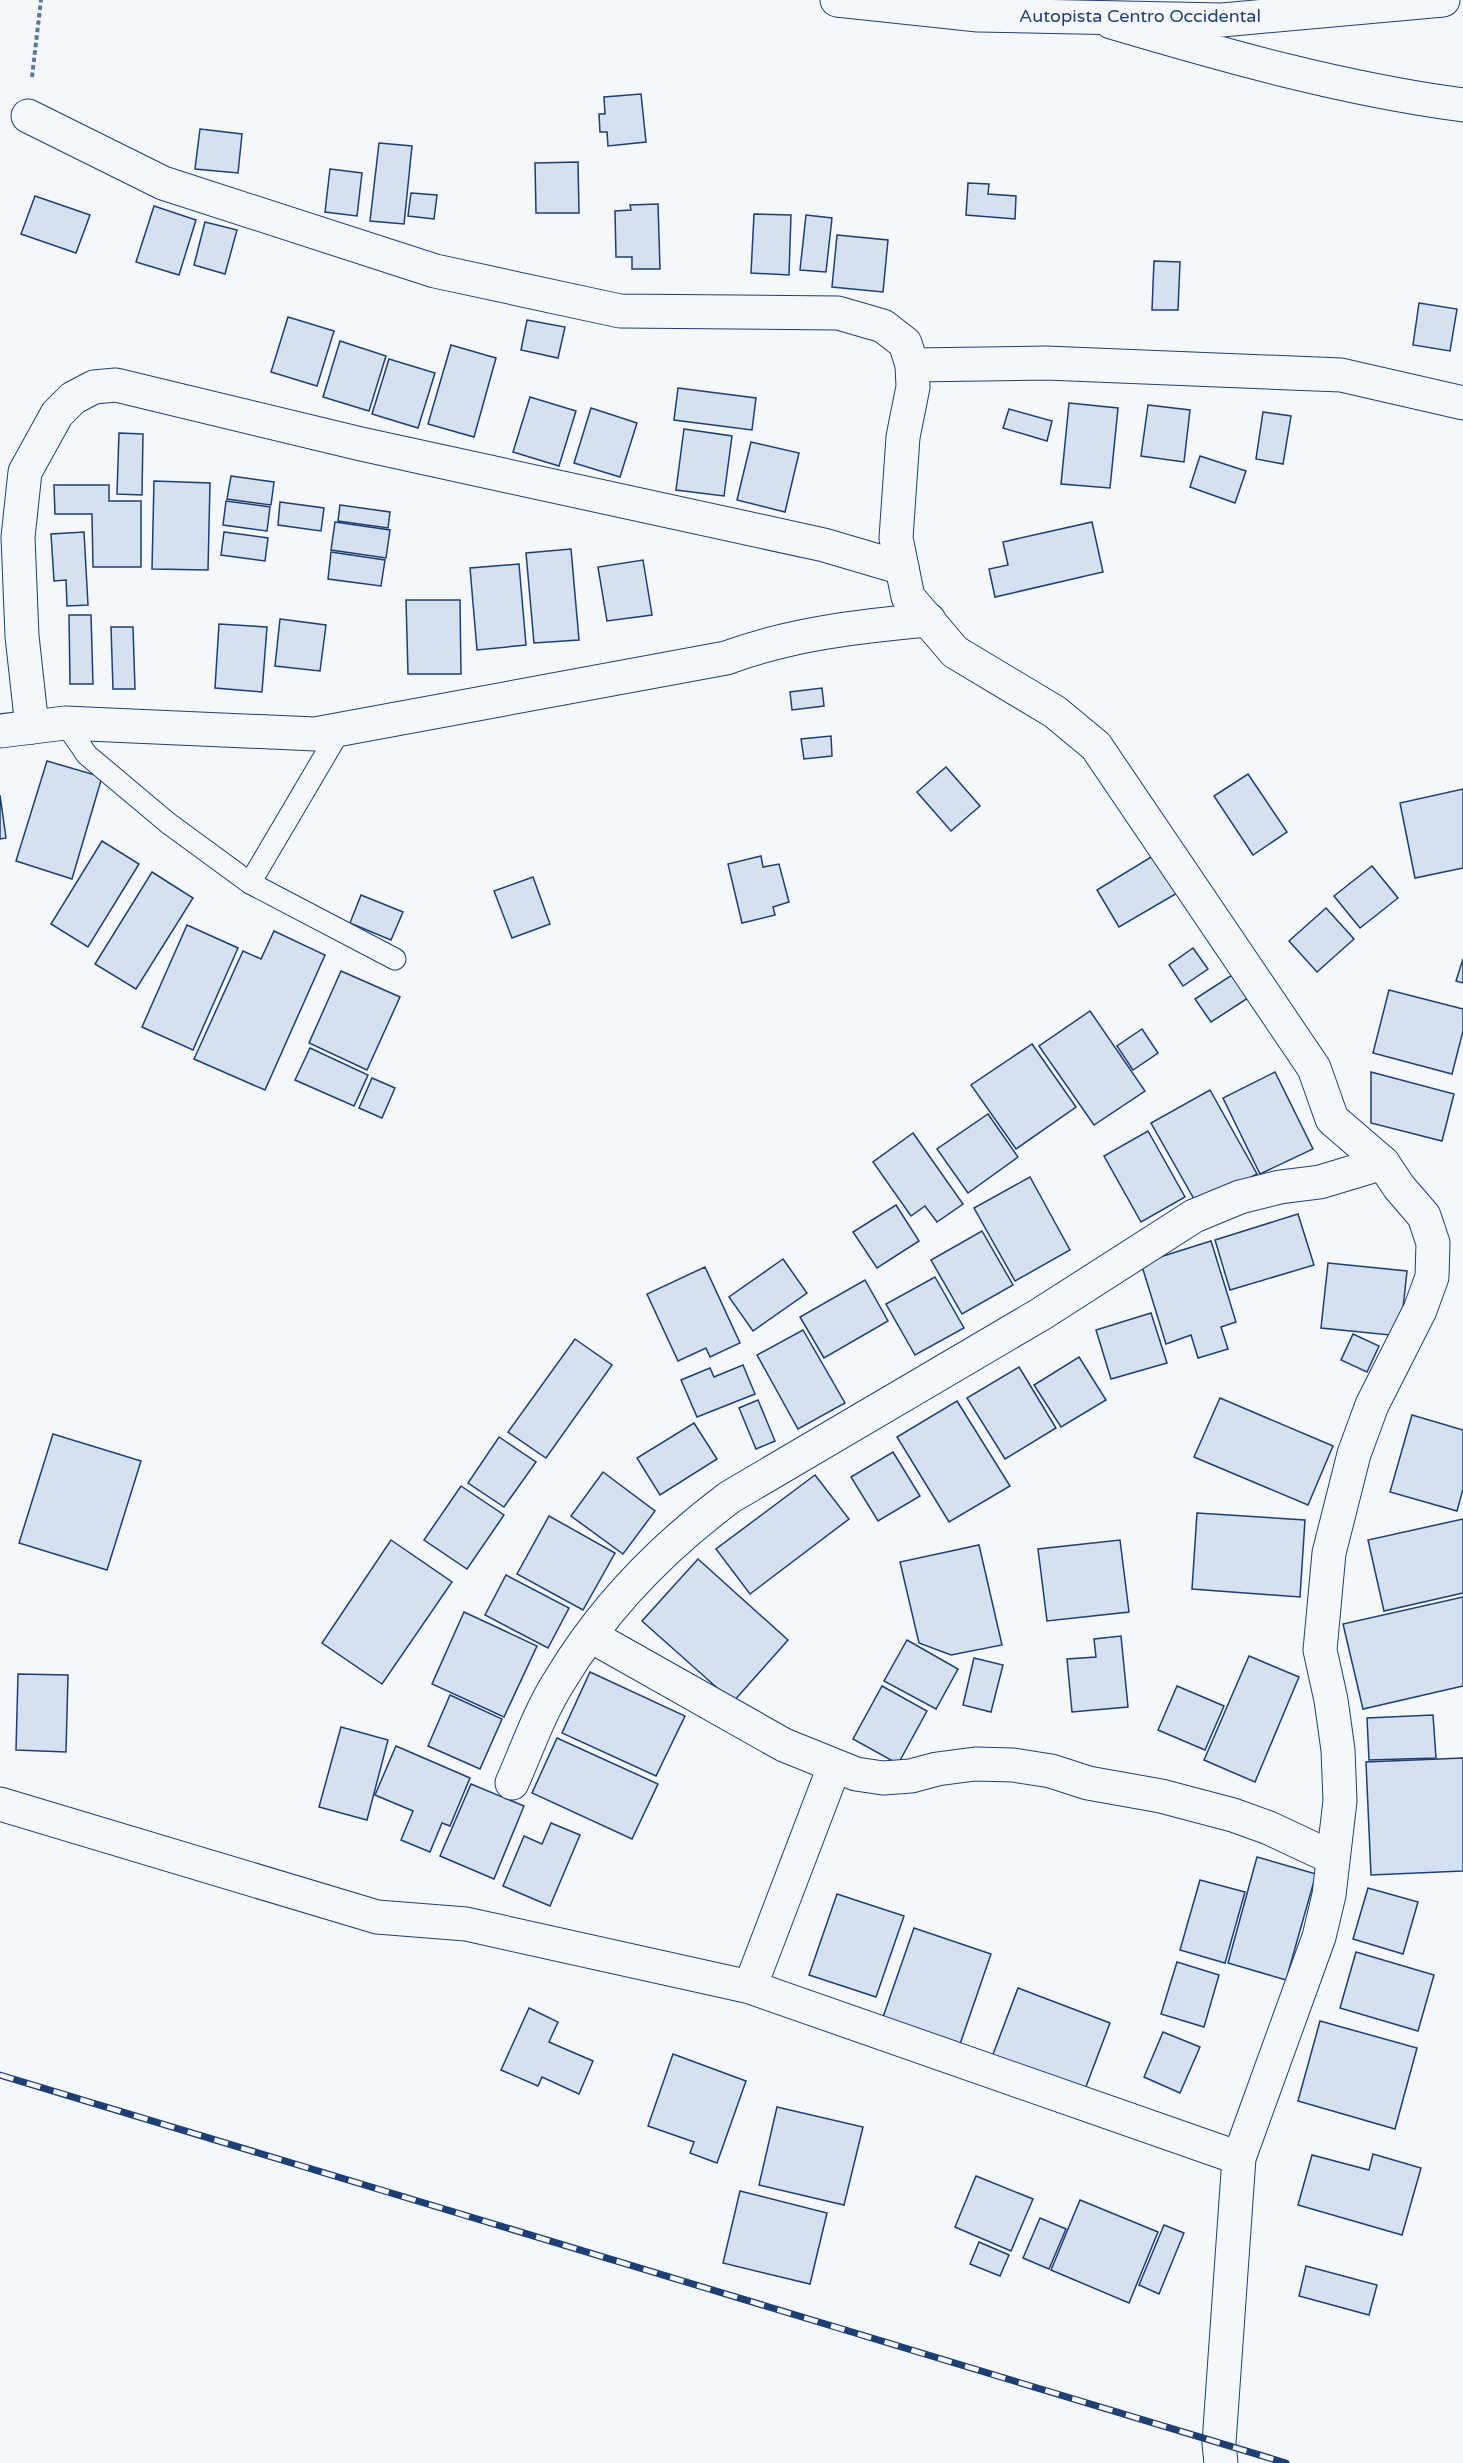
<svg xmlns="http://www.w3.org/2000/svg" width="1463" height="2463" font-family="'Varela Round',sans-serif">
  <rect width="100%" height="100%" fill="#f4f7fb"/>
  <!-- building -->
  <g fill="#d5e0f0" stroke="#1d3f73" stroke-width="1.5">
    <path d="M641 94 646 142 608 146 607 132H600L599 114H605L604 97Z"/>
    <path d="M200 129 242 134 238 173 195 169Z"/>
    <path d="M379 143 412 146 404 224 370 221Z"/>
    <path d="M578 162 579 213H536L535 163Z"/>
    <path d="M330 169 362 173 357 216 325 212Z"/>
    <path d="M968 183 989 184 988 194 1016 196 1015 219 966 215Z"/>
    <path d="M411 193 437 195 434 219 408 216Z"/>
    <path d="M35 196 90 215 76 253 21 234Z"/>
    <path d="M658 204 660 269H632V257H616L615 211 631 210 630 205Z"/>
    <path d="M154 206 196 220 179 275 136 262Z"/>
    <path d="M754 214 791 215 789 275 751 273Z"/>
    <path d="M806 215 832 218 826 272 800 270Z"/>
    <path d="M205 222 237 230 225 274 194 265Z"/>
    <path d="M837 235 888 240 883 292 832 287Z"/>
    <path d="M1154 261 1180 262 1178 310H1152Z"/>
    <path d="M1419 303 1457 309 1450 351 1413 345Z"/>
    <path d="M288 317 334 331 317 386 271 372Z"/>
    <path d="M527 320 565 327 558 358 521 350Z"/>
    <path d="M340 341 386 356 369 411 323 397Z"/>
    <path d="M451 345 496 358 474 437 428 424Z"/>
    <path d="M389 359 435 373 418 428 372 414Z"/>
    <path d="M678 388 756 398 752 430 674 420Z"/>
    <path d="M530 397 576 411 559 466 513 452Z"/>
    <path d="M1069 403 1118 408 1110 488 1061 484Z"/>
    <path d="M1148 405 1190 410 1184 462 1141 456Z"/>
    <path d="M591 408 637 423 620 477 574 463Z"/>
    <path d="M1009 409 1052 421 1047 441 1003 428Z"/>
    <path d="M1263 412 1291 416 1283 464 1256 459Z"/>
    <path d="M684 429 732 436 724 496 676 490Z"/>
    <path d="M119 433 143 434 142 495 117 494Z"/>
    <path d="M751 442 799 453 785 512 737 500Z"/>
    <path d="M1200 456 1246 471 1235 503 1190 487Z"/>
    <path d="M231 476 274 482 271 505 227 499Z"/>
    <path d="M154 481 210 483 208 570 152 569Z"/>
    <path d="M54 485H109V501H141V567H93L92 514H55Z"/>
    <path d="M226 501 270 507 267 531 223 525Z"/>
    <path d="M280 502 324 508 321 531 278 525Z"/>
    <path d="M340 505 390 512 388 528 338 521Z"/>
    <path d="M335 522 390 530 386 558 331 550Z"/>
    <path d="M1092 522 1103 572 995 597 989 569 1008 565 1003 542Z"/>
    <path d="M84 532 88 605 67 606 66 580 54 581 51 534Z"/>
    <path d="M224 532 268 538 265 561 221 555Z"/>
    <path d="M571 549 579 640 534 643 526 553Z"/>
    <path d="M331 552 385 560 381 586 328 579Z"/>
    <path d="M643 560 652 615 607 621 598 567Z"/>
    <path d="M519 564 526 645 477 650 470 568Z"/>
    <path d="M406 600H460L461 674H408Z"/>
    <path d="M69 615H91L93 684H70Z"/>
    <path d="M280 619 326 625 320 671 275 666Z"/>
    <path d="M219 624 267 627 262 692 215 688Z"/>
    <path d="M111 627H133L135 689H113Z"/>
    <path d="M822 688 824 706 792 710 790 692Z"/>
    <path d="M831 736 832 756 804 759 801 739Z"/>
    <path d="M47 761 102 777 72 879 16 861Z"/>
    <path d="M946 767 980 806 951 831 917 792Z"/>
    <path d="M1248 774 1287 832 1253 855 1214 796Z"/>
    <path d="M1463 789V868L1415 878 1400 803Z"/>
    <path d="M0 795 6 838 0 839Z"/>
    <path d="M102 841 139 864 88 947 51 924Z"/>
    <path d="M1156 854 1179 892 1119 927 1097 890Z"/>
    <path d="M761 856 763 867 779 864 789 902 773 907 775 915 742 923 728 864Z"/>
    <path d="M1372 866 1398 898 1360 928 1334 896Z"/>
    <path d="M152 872 193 898 136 989 95 964Z"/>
    <path d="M533 877 550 924 512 938 494 891Z"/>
    <path d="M361 895 403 912 391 940 350 923Z"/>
    <path d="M1326 908 1354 939 1317 972 1289 941Z"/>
    <path d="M187 925 238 948 193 1050 142 1027Z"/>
    <path d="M274 931 325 955 265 1090 194 1059 243 951 261 959Z"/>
    <path d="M1193 948 1208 969 1183 986 1169 965Z"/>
    <path d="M1463 959V983L1456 981Z"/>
    <path d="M341 971 400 997 367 1070 309 1043Z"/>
    <path d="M1232 975 1248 998 1211 1022 1195 999Z"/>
    <path d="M1389 990 1463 1009V1031L1452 1074 1373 1053Z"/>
    <path d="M1090 1011 1145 1091 1094 1125 1039 1046Z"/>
    <path d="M1142 1029 1158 1053 1133 1070 1117 1046Z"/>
    <path d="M1032 1044 1076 1107 1016 1149 971 1085Z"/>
    <path d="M310 1048 368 1075 354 1106 295 1080Z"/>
    <path d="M1275 1072 1313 1149 1260 1174 1223 1098Z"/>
    <path d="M1371 1072 1454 1094 1442 1141 1371 1123Z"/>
    <path d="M372 1078 395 1088 382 1118 359 1108Z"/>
    <path d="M1210 1090 1257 1174 1198 1206 1151 1123Z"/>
    <path d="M988 1114 1018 1157 968 1193 937 1149Z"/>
    <path d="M1148 1131 1185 1197 1141 1222 1104 1156Z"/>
    <path d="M913 1133 963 1204 937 1222 925 1206 911 1216 873 1162Z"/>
    <path d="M1030 1177 1070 1250 1015 1281 974 1208Z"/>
    <path d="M896 1205 919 1241 877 1268 853 1232Z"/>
    <path d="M1298 1214 1314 1265 1230 1290 1215 1240Z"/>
    <path d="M982 1231 1013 1285 962 1314 931 1260Z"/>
    <path d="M1211 1241 1236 1322 1221 1327 1228 1349 1198 1358 1191 1335 1166 1344 1141 1263Z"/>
    <path d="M783 1259 807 1293 753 1331 729 1297Z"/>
    <path d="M1328 1263 1407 1271 1400 1336 1321 1328Z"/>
    <path d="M705 1267 740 1343 710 1357 706 1348 678 1361 647 1294Z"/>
    <path d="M935 1277 964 1328 915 1355 886 1304Z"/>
    <path d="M865 1280 888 1321 824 1358 800 1317Z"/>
    <path d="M1151 1313 1167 1363 1111 1379 1096 1330Z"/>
    <path d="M803 1330 845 1403 798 1429 757 1355Z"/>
    <path d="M1353 1334 1379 1346 1367 1372 1341 1360Z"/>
    <path d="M575 1339 612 1365 546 1458 508 1432Z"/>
    <path d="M1079 1357 1106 1400 1061 1427 1034 1385Z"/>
    <path d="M743 1365 755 1394 697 1417 681 1380 710 1368 714 1377Z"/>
    <path d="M1019 1367 1056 1428 1005 1459 967 1398Z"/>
    <path d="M1220 1398 1333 1446 1308 1505 1194 1457Z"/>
    <path d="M758 1400 775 1441 756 1449 739 1408Z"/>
    <path d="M957 1401 1010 1486 949 1522 897 1437Z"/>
    <path d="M1412 1415 1463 1430V1489L1457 1511 1390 1492Z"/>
    <path d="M694 1423 717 1459 660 1495 637 1458Z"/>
    <path d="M53 1434 141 1461 107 1570 19 1543Z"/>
    <path d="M499 1437 536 1462 504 1507 468 1483Z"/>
    <path d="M893 1452 920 1496 878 1521 851 1477Z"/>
    <path d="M603 1472 655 1511 623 1554 571 1516Z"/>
    <path d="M815 1475 849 1519 750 1594 716 1549Z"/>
    <path d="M461 1486 504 1515 467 1569 424 1540Z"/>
    <path d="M1197 1513 1305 1520 1300 1597 1192 1589Z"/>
    <path d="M549 1516 615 1553 583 1610 517 1574Z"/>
    <path d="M1463 1519V1593L1384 1611 1368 1540Z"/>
    <path d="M391 1540 452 1582 382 1684 322 1643Z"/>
    <path d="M1120 1540 1129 1612 1047 1621 1038 1549Z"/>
    <path d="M979 1545 1002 1645 951 1655 919 1643 900 1562Z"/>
    <path d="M698 1559 788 1640 733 1702 642 1621Z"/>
    <path d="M506 1575 569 1608 548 1648 485 1615Z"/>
    <path d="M1463 1597V1686L1363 1709 1343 1624Z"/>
    <path d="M464 1612 537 1646 504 1717 432 1684Z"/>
    <path d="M1121 1636 1128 1707 1072 1712 1067 1659 1096 1657 1094 1639Z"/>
    <path d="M907 1640 958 1669 936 1709 884 1681Z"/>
    <path d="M1249 1656 1299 1677 1255 1782 1204 1760Z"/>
    <path d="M974 1658 1003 1665 991 1712 963 1705Z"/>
    <path d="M590 1672 685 1716 656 1776 562 1733Z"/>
    <path d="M18 1674 68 1675 66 1752 16 1750Z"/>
    <path d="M882 1686 927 1711 898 1764 853 1739Z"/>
    <path d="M1177 1686 1224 1706 1205 1750 1158 1730Z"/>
    <path d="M450 1695 502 1719 480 1769 428 1746Z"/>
    <path d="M1433 1715 1436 1758 1369 1760 1367 1718Z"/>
    <path d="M341 1727 388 1740 367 1820 319 1807Z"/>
    <path d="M557 1738 658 1784 632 1839 532 1793Z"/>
    <path d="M396 1746 470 1778 450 1826 442 1823 430 1852 401 1840 413 1811 375 1795Z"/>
    <path d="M1463 1758V1871L1371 1875 1366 1762Z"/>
    <path d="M471 1784 524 1806 494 1879 440 1856Z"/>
    <path d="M551 1823 580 1835 550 1906 503 1886 524 1836 542 1844Z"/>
    <path d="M1257 1857 1316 1874 1286 1980 1228 1963Z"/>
    <path d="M1200 1880 1245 1892 1225 1963 1180 1950Z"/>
    <path d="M1368 1888 1418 1902 1403 1954 1353 1939Z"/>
    <path d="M837 1894 904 1916 876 1997 809 1975Z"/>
    <path d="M914 1928 991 1954 959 2047 882 2020Z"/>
    <path d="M1356 1952 1434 1975 1418 2031 1340 2008Z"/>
    <path d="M1177 1962 1219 1975 1204 2027 1161 2014Z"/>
    <path d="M1018 1988 1110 2023 1084 2092 992 2057Z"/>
    <path d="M529 2008 558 2022 549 2042 593 2061 579 2094 542 2077 538 2086 501 2070Z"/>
    <path d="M1320 2021 1417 2048 1395 2129 1298 2101Z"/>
    <path d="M1163 2032 1200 2047 1180 2093 1144 2077Z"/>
    <path d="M673 2054 746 2081 717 2163 690 2153 694 2142 648 2126Z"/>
    <path d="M777 2107 863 2127 844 2205 759 2185Z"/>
    <path d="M1373 2154 1421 2168 1402 2235 1298 2205 1312 2155 1369 2170Z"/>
    <path d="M976 2176 1033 2199 1011 2251 955 2227Z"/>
    <path d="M740 2191 827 2213 810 2284 723 2263Z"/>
    <path d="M1080 2200 1158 2232 1129 2303 1051 2270Z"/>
    <path d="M1040 2218 1066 2229 1049 2269 1023 2258Z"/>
    <path d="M1164 2225 1184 2233 1159 2294 1139 2285Z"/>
    <path d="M979 2242 1009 2255 1000 2276 970 2264Z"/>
    <path d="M1306 2266 1377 2285 1369 2315 1299 2296Z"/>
  </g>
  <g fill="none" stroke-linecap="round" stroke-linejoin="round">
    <defs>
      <g id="lane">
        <path d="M65 723 87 755 168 823 250 883 395 959"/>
        <path d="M250 883 340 730"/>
      </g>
      <g id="street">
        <path d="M1111 22C1226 56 1343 89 1463 105"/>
        <path d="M28 116 163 183 435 271 620 311 838 313 883 326 905 343 912 365 913 387 903 437 896 538 908 597 955 652 1055 712 1096 746 1314 1068 1332 1119 1383 1163 1399 1187 1424 1216 1433 1243 1432 1277 1420 1310 1372 1405 1354 1454 1329 1553 1320 1650 1331 1700 1338 1750 1340 1801 1329 1895 1319 1937 1239 2158 1219 2443 1221 2463"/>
        <path d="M912 365 1046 363 1341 375 1463 403"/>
        <path d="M32 727 22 636 18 537 25 472 57 414 73 398 94 387 116 385 361 444 824 545 902 568"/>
        <path d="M0 731 65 723 315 734 726 658C791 634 859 626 929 620"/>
        <path d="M591 1636 784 1745 856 1774 883 1778 911 1776 937 1769 975 1764 1013 1765 1051 1771 1088 1783 1161 1796 1233 1815 1269 1828 1333 1858"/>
        <path d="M512 1783C527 1749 540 1711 560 1680 603 1608 663 1547 730 1497L1041 1314 1194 1216 1240 1197 1280 1187 1320 1182 1383 1163"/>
        <path d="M0 1804 377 1917 466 1924 750 1987 1239 2158"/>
        <path d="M750 1987 834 1767"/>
      </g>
      <path id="highway" d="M837 0 978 15 1222 20 1443 0"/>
    </defs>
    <!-- lane casing -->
    <use href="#lane" stroke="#1d3f73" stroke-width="23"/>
    <!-- street casing -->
    <use href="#street" stroke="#1d3f73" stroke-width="35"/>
    <!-- highway casing -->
    <use href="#highway" stroke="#1d3f73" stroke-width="35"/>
    <!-- path -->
    <path stroke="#5e769c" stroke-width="4" stroke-dasharray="4.5 3" stroke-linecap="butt" d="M32 77 41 0"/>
    <!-- lane -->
    <use href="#lane" stroke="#f4f7fb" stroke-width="21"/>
    <!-- street -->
    <use href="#street" stroke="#f4f7fb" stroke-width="33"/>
    <!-- highway -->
    <use href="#highway" stroke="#f4f7fb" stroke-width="33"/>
    <defs>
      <path id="rail" d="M0 2075 1286 2463"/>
    </defs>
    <!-- rail casing -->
    <use href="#rail" stroke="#1d3f73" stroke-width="7"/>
    <!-- rail -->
    <use href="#rail" stroke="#f4f7fb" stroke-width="4.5" stroke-dasharray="14" stroke-linecap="butt"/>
  </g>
  <g text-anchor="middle" stroke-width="4.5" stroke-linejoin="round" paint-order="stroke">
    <!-- street labels -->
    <g font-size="18" fill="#1d3f73" stroke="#f4f7fb">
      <text x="1140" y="22">Autopista Centro Occidental</text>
    </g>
  </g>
</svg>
